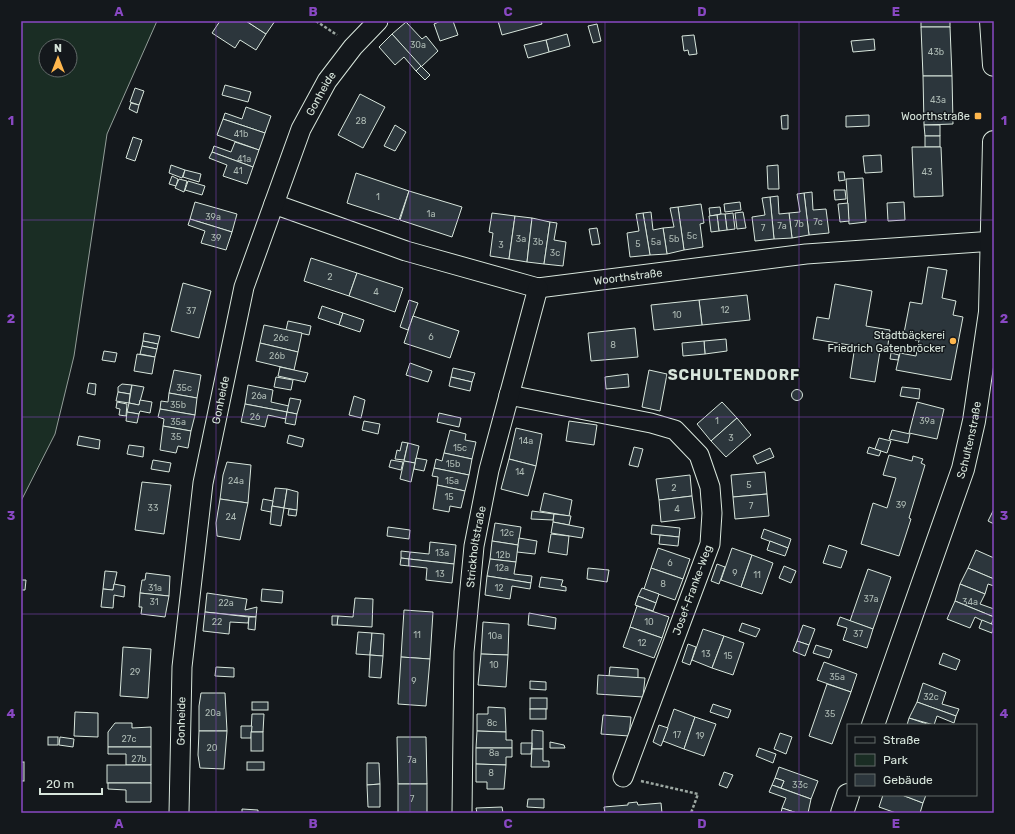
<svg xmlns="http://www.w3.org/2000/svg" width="1015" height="834" font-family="Rubik,sans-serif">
  <rect width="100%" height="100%" fill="#14181c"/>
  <!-- green -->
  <path fill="#1a2d24" stroke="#939e99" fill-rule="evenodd" d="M21 21H157L107 134 74 356 55 434 21 501ZM46 46H70V70H46Z"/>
  <!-- building -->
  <g fill="#2c363c" stroke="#d8e6dc">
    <path d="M220 21H246L266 34 256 50 240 40 235 48 212 33Z"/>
    <path d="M246 21H275L266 34Z"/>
    <path d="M441 21H453L458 35 440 41 434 24Z"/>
    <path d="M498 21H541L542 24 502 35Z"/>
    <rect x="921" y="21" width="29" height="6"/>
    <path d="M406 22 422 39 426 36 438 51 421 67 392 34Z"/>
    <path d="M597 24 601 41 593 43 588 26Z"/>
    <path d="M921 27H950L952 76H923Z"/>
    <path d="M392 34 421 66 416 71 404 57 395 65 379 47Z"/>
    <path d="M567 34 570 46 549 52 546 40Z"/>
    <path d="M694 35 697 54 689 55 688 50 684 51 682 36Z"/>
    <path d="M874 39 875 50 853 52 851 41Z"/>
    <path d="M546 40 549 52 528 58 524 45Z"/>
    <path d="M421 66 430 75 425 80 416 71Z"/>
    <path d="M923 76H952L953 124 924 125Z"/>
    <path d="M225 85 251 92 248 102 222 95Z"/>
    <path d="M135 88 144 91 139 105 130 102Z"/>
    <path d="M360 94 385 107 363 148 338 135Z"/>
    <path d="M131 103 139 105 137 113 129 109Z"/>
    <path d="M246 107 271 116 265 133 223 119 225 113 242 119Z"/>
    <path d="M788 115V129H782L781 116Z"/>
    <path d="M869 115V126L846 127V116Z"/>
    <path d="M223 119 265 133 259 150 217 135Z"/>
    <path d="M395 125 406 132 395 151 384 146Z"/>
    <path d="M924 125H940V136H925Z"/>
    <rect x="925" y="136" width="15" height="11"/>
    <path d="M133 137 142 140 135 161 126 158Z"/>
    <path d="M235 142 259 150 253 167 212 152 214 146 231 152Z"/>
    <path d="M912 147H941L943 196 914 197Z"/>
    <path d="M212 152 253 167 247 184 223 176 227 165 209 158Z"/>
    <path d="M881 155 882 172 865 173 863 156Z"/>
    <path d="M171 165 185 170 182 178 169 173Z"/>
    <path d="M778 165 779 189H768L767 166Z"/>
    <path d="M185 170 201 174 199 182 183 177Z"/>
    <path d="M838 172H844L845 180 839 181Z"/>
    <path d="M356 173 409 191 399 220 347 203Z"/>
    <path d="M172 176 178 179 176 186 169 184Z"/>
    <path d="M863 178 866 222 849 224 846 179Z"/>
    <path d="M179 179 187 181 184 192 175 188Z"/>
    <path d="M188 181 205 186 202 195 185 190Z"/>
    <path d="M834 190H845L846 199 835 200Z"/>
    <path d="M409 191 462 207 452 237 400 220Z"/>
    <path d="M812 192 813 210 826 209 829 233 809 235 804 193Z"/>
    <path d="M804 193 809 235 792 238 789 213 800 212 797 194Z"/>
    <path d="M778 196 779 214 789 213 792 238 774 239 770 197Z"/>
    <path d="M770 197 774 239 755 241 752 217 765 215 762 198Z"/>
    <path d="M195 202 237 214 232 232 190 219Z"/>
    <path d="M740 202 741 210 725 212 724 204Z"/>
    <path d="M904 202 905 220 888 221 887 203Z"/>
    <path d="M848 203 849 221 840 222 838 204Z"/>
    <path d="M701 204 704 223 700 224 703 247 684 250 678 207Z"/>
    <path d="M678 207 684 250 667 254 663 228 674 227 670 208Z"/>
    <path d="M720 207 721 214 710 216 709 208Z"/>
    <path d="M651 212 653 230 663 228 667 254 650 255 643 213Z"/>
    <path d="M743 212 746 228 737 229 735 213Z"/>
    <path d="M492 213 515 216 509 259 490 256 493 233 489 232Z"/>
    <path d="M643 213 650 255 630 257 627 233 639 231 636 214Z"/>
    <path d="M733 213 735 229 727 230 725 214Z"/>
    <path d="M721 214H725L727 230 719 231 717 215Z"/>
    <path d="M717 215 719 231 711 232 709 216Z"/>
    <path d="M515 216 532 218 527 262 509 259Z"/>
    <path d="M532 218 550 222 544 264 527 262Z"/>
    <path d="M190 219 232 232 226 250 201 243 205 231 188 225Z"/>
    <path d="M550 222 557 223 554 240 566 242 563 266 544 264Z"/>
    <path d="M597 228 600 244 592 245 589 229Z"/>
    <path d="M311 258 357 273 349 296 304 281Z"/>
    <path d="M928 267 947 270 942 298 956 301 953 315 963 317 951 380 896 370 900 353 916 356 919 340H915L916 335 904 333 910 302 922 304Z"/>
    <path d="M357 273 403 288 395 312 349 296Z"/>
    <path d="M183 283 211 291 199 338 171 331Z"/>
    <path d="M835 284 872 291 866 326 890 330 887 352 880 351 875 382 850 378 855 346 813 339 817 317 829 319Z"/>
    <path d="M747 295 750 320 702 325 699 300Z"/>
    <path d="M409 300 418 303 408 330 400 327Z"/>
    <path d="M699 300 702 325 654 330 651 305Z"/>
    <path d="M322 306 343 313 339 325 318 318Z"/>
    <path d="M343 313 364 320 360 332 339 325Z"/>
    <path d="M413 316 459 331 450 358 404 343Z"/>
    <path d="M288 321 311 326 309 335 286 330Z"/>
    <path d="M264 325 302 333 298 352 260 343Z"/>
    <path d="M635 328 638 357 591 361 588 333Z"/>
    <path d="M144 333 160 336 158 344 143 341Z"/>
    <path d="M726 339 727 351 705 354 704 341Z"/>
    <path d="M143 341 158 344 157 349 142 346Z"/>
    <path d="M704 341 705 354 683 356 682 343Z"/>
    <path d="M260 343 298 352 294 370 256 361Z"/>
    <path d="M142 346 157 349 155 357 140 354Z"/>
    <path d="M104 351 117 353 115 362 102 360Z"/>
    <path d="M891 353 899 355 898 360 890 359Z"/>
    <path d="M137 354 155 357 152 374 134 371Z"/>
    <path d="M410 363 432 371 428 382 406 375Z"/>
    <path d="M280 367 308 373 305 382 278 376Z"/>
    <path d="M453 368 475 373 472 382 451 377Z"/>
    <path d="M174 370 201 375 197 398 169 393Z"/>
    <path d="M649 370 667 374 660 411 642 407Z"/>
    <path d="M628 374 629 387 606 389 605 377Z"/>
    <path d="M276 377 293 380 291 390 274 387Z"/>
    <path d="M451 377 472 382 470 391 449 386Z"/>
    <path d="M89 383 96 384 95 395 87 393Z"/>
    <path d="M122 384 132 385 130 394 118 392V387Z"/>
    <path d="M132 385 144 387 139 405 129 403Z"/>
    <path d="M248 385 273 390 271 402 289 406 287 412 245 404Z"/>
    <path d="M902 387 920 389 919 399 900 396Z"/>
    <circle cx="797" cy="395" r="5.5"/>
    <path d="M118 392 130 394 129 403 116 401Z"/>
    <path d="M169 393 197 398 195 415 160 409 161 401 168 402Z"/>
    <path d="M354 396 365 400 361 418 349 415Z"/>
    <path d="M290 398 301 400 297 414 287 412Z"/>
    <path d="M140 400 152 402 150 413 140 411 139 414 127 412 129 403 139 405Z"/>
    <path d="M117 402 127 404 126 416 119 415 120 409 116 408Z"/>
    <path d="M722 402 737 418 711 441 697 424Z"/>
    <path d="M917 402 944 409 937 439 909 433Z"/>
    <path d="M245 404 287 412 286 419 268 415 265 427 241 422Z"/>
    <path d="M160 409 195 415 191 431 163 426 164 419 158 417Z"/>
    <path d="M127 412 139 414 137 423 126 421Z"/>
    <path d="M287 412 297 414 295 425 285 423Z"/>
    <path d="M439 413 461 418 459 427 437 422Z"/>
    <path d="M737 418 751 435 726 457 711 441Z"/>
    <path d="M364 421 380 424 378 434 362 430Z"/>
    <path d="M569 421 597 425 594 445 566 441Z"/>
    <path d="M163 426 191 431 188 448 178 446 176 453 160 450Z"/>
    <path d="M516 428 542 434 536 466 509 459Z"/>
    <path d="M450 430 466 434 465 440 476 442 472 459 444 453Z"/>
    <path d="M892 430 910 434 908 443 889 439Z"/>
    <path d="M289 435 304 439 302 447 287 443Z"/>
    <path d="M79 436 100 440 99 449 77 445Z"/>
    <path d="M879 438 891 441 887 453 875 449Z"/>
    <path d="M402 442 408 443 404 460 395 459 397 450 400 451Z"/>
    <path d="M408 443 419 446 415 463 404 461Z"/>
    <path d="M129 445 144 447 143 457 127 454Z"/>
    <path d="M634 447 643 449 638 467 629 465Z"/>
    <path d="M869 447 881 451 879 456 867 453Z"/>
    <path d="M770 448 774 457 757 464 753 456Z"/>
    <path d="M444 453 472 459 469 475 434 468 436 459 442 461Z"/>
    <path d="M889 455 912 461 913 456 923 459 921 463 925 465 909 518 911 519 899 556 861 544 873 503 887 508 896 478 883 475Z"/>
    <path d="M416 458 427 460 424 471 414 469Z"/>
    <path d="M509 459 536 466 528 496 501 489Z"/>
    <path d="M153 460 171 463 169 472 151 469Z"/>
    <path d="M391 460 403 462 401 470 389 467Z"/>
    <path d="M404 461 415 463 411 482 400 479Z"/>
    <path d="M227 462 251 465 248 503 220 499 223 475Z"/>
    <path d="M434 468 469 475 465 491 437 485 438 477 432 476Z"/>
    <path d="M765 472 767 494 733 497 731 475Z"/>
    <path d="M690 475 692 496 659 500 656 479Z"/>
    <path d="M142 482 171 485 164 534 135 530Z"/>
    <path d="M437 485 465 491 461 508 450 506 449 512 433 509Z"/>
    <path d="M275 488 287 489 284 508 272 506Z"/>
    <path d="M287 489 298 492 297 510 284 508Z"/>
    <path d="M544 493 572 500 569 516 540 511Z"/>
    <path d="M767 494 769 516 735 519 733 497Z"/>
    <path d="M692 496 695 518 661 522 659 500Z"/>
    <path d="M220 499 248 503 240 540 217 536 216 523Z"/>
    <path d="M263 499 273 501 271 512 261 510Z"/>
    <path d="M272 506 284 508 281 526 270 524Z"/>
    <path d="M289 509 297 510 296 516 288 515Z"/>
    <path d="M994 509V524L988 521Z"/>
    <path d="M532 511 554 514 553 520 531 519Z"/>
    <path d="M554 514 571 516 569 525 553 522Z"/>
    <path d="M553 522 584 528 582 538 551 533Z"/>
    <path d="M495 523 521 527 518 545 492 541Z"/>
    <path d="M652 525 680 528 679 537 651 534Z"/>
    <path d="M388 527 410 530 409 539 387 536Z"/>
    <path d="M764 529 791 539 788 548 761 538Z"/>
    <path d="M551 534 569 536 567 555 548 552Z"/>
    <path d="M660 535 679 537 678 546 659 544Z"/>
    <path d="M519 538 537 541 535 554 517 552Z"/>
    <path d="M492 541 518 545 516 562 490 559Z"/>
    <path d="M770 541 788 548 785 556 767 550Z"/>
    <path d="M430 542 456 545 454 564 409 559 410 552 429 554Z"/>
    <path d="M829 545 847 551 841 568 823 563Z"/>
    <path d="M658 548 690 559 683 579 651 568Z"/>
    <path d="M732 548 752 555 741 587 721 580Z"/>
    <path d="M976 550 994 558V579L968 568Z"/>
    <path d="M401 551 410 552 409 559 401 558Z"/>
    <path d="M752 555 773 563 762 594 741 587Z"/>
    <path d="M401 558 409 559V566L400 565Z"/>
    <path d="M409 559 454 564 452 583 426 580 427 568 409 566Z"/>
    <path d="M490 559 516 562 514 574 532 576 531 583 487 576Z"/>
    <path d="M717 564 725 567 719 584 711 581Z"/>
    <path d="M784 566 796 571 791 583 779 578Z"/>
    <path d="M588 568 609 570 607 582 587 579Z"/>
    <path d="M651 568 683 579 675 600 644 589Z"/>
    <path d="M968 568 994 579V586L988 584 985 594 960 584Z"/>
    <path d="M868 569 891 577 873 629 850 621Z"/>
    <path d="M105 571 117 572 113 590 103 589Z"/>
    <path d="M146 573 170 576 169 596 140 593 142 580H145Z"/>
    <path d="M487 576 531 583 530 589 512 586 510 599 485 595Z"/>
    <path d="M541 577 563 580 561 586 566 587V591L539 587Z"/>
    <path d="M21 580H26L25 590H21Z"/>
    <path d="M114 584 125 586 124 597 114 595 113 608 101 607 103 589 113 590Z"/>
    <path d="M960 584 985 594 980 604 994 609V617L955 601Z"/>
    <path d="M642 588 659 594 656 603 638 596Z"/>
    <path d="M262 589 283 591 282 603 261 601Z"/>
    <path d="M140 593 169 596 165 617 141 614 142 607H139Z"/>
    <path d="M207 593 247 599 245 610 257 607 256 617 205 612Z"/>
    <path d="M638 596 656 603 653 611 635 605Z"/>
    <path d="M355 598 373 599 372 627 337 625 338 616 353 617Z"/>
    <path d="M955 601 994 617 991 625 975 617 970 628 947 619Z"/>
    <path d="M637 606 669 617 662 638 630 627Z"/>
    <path d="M404 610 433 612 430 659 401 657Z"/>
    <path d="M205 612 249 617 248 623 230 622 229 634 203 631Z"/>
    <path d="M529 613 556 618 555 629 528 625Z"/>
    <path d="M332 616H338L337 625H332Z"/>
    <path d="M249 617H256L255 630 248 629Z"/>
    <path d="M840 617 873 629 867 648 843 640 847 628 837 625Z"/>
    <path d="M982 620 994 625 992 633 979 628Z"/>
    <path d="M483 622 509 624 508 655 481 654Z"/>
    <path d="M742 623 760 629 756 637 739 631Z"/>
    <path d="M803 625 815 629 809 645 797 641Z"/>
    <path d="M630 627 662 638 654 658 623 647Z"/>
    <path d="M703 629 724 636 712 668 692 660Z"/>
    <path d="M358 632 372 633 370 655 356 654Z"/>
    <path d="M372 633 384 634 383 656 370 655Z"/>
    <path d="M724 636 744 643 733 675 712 668Z"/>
    <path d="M797 641 809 645 805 656 793 651Z"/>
    <path d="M688 644 696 647 690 665 682 662Z"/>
    <path d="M816 645 832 650 829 658 813 653Z"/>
    <path d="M123 647 151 649 148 698 120 696Z"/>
    <path d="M943 653 960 660 956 670 939 664Z"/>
    <path d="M481 654 508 655 506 687 478 685Z"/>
    <path d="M370 655 383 656 381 678 369 677Z"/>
    <path d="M401 657 430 659 426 706 398 704Z"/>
    <path d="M824 662 857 674 851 692 817 680Z"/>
    <path d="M216 667 234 668V677L215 676Z"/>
    <path d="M610 667 638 669V678L609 676Z"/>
    <path d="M598 675 645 678 643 697 597 694Z"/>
    <path d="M530 681 546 682V690L530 689Z"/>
    <path d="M923 683 946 692 942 704 959 709 956 716 917 702Z"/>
    <path d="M827 684 851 692 832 744 809 736Z"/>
    <path d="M201 693H225L227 731H199V706Z"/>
    <rect x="530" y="698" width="17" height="11"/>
    <rect x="252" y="702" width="16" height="8"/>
    <path d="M917 702 956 716 954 723 937 716 934 725 909 718Z"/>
    <path d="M713 704 731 710 728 718 710 712Z"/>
    <path d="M488 707 505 708 506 732 477 731V714H488Z"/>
    <rect x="530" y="709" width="16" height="10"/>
    <path d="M674 709 695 717 684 749 663 741Z"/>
    <path d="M75 712 98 713V737L74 736Z"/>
    <path d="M252 714H264L263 732H251Z"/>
    <path d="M603 715 631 717 629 736 601 734Z"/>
    <path d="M695 717 716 724 704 756 684 749Z"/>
    <path d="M909 718 930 725H907Z"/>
    <path d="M115 723H132V728L151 727V747H108V732Z"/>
    <path d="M659 725 668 728 661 746 653 742Z"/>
    <path d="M241 726H252L251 738H241Z"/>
    <path d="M532 730 543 731V749H532Z"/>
    <path d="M199 731H227L224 769 200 768 198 755Z"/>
    <path d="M477 731 506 732V740H512V748H476Z"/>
    <rect x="251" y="732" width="12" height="19"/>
    <path d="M780 733 792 737 786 754 774 749Z"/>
    <rect x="48" y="737" width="10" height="8"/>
    <path d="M60 737 74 739 73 747 59 745Z"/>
    <path d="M397 737H426L427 784H398Z"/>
    <path d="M550 742 564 745 565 748H550Z"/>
    <path d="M521 743H532L531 754H521Z"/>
    <path d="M108 747H151V765H126V754H108Z"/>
    <path d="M476 748H512V757H506V765L476 764Z"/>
    <path d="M759 748 776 754 773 763 756 756Z"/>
    <path d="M532 749H543V761H549V767H531Z"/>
    <rect x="21" y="762" width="3" height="19"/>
    <rect x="247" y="762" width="17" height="8"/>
    <path d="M367 763H379L380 784 367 785Z"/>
    <path d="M476 764 506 765 504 789H487V782H476Z"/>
    <rect x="107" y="765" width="44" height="18"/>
    <path d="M779 767 818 781 811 799 781 788 784 781 775 778Z"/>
    <path d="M724 772 733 775 727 788 719 785Z"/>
    <path d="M775 778 784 781 781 788 772 785Z"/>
    <path d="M108 783H151V802H126V790L108 789Z"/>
    <path d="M380 784V807H368L367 785Z"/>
    <rect x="398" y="784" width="29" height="29"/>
    <path d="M772 785 811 799 808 813H797L782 808 786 798 769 792Z"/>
    <path d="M883 795H902L923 803 920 813H896L879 807Z"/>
    <path d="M902 795H926L923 803Z"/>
    <path d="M528 799H544V808L527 807Z"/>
    <path d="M637 802 638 805 661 803 662 813H605L604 807 628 805V803Z"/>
    <path d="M502 807 503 813H477L476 808Z"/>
    <path d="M782 808 797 813H781Z"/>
    <path d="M242 809 258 810V813H242Z"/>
  </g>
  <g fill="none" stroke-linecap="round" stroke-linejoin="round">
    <defs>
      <g id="street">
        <path id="s1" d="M274 204 406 251 538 288 806 254 994 241"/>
        <path d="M509 395 651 423 675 430 699 455 710 487 712 513 710 544 623 777"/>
        <path id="s2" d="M179 813 182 667 203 483 244 287 301 129 327 81 353 47 378 21"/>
        <path id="s3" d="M462 813 464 652 474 546 489 470 538 288"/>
      </g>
      <g id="secondary">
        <path d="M991 21 994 65"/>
        <path id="s4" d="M873 725 963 469 974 421 990 312 994 142"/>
        <path d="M842 813 848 795"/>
      </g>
    </defs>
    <!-- street casing -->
    <use href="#street" stroke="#d8e6dc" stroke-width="21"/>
    <!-- secondary casing -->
    <use href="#secondary" stroke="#d8e6dc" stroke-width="24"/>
    <!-- path -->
    <g stroke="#9da8a2" stroke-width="2.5" stroke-dasharray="3 2" stroke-linecap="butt">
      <path d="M316 21 337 35"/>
      <path d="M641 781 698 794 691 813"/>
    </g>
    <!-- street -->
    <use href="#street" stroke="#14181c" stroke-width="19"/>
    <!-- secondary -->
    <use href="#secondary" stroke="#14181c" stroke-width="22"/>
  </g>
  <!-- grid -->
  <path fill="none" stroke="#8948c3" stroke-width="1" stroke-opacity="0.55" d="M216 21V813M410 21V813M605 21V813M799 21V813M21 220H994M21 417H994M21 614H994"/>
  <!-- markers -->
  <g fill="#ffb74d" stroke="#14181c" stroke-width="1.5">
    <rect x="974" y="112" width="8" height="8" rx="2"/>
    <circle cx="953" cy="341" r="4"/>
  </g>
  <g text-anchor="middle" stroke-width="3" stroke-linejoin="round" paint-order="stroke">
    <!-- number labels -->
    <g font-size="9" fill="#adbab4">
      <text x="418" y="48">30a</text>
      <text x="936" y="55">43b</text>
      <text x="938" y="103">43a</text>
      <text x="361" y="124">28</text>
      <text x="241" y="137">41b</text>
      <text x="244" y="162">41a</text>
      <text x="238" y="174">41</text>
      <text x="927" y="175">43</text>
      <text x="378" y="200">1</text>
      <text x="431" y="217">1a</text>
      <text x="213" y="220">39a</text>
      <text x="818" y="225">7c</text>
      <text x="799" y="227">7b</text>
      <text x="782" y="229">7a</text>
      <text x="763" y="231">7</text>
      <text x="692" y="239">5c</text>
      <text x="216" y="241">39</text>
      <text x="521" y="242">3a</text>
      <text x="674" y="242">5b</text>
      <text x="538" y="245">3b</text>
      <text x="656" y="245">5a</text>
      <text x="638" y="247">5</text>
      <text x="501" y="248">3</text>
      <text x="555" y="256">3c</text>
      <text x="330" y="280">2</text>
      <text x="376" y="295">4</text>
      <text x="725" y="313">12</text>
      <text x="191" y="314">37</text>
      <text x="677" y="318">10</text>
      <text x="431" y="340">6</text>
      <text x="281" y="341">26c</text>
      <text x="613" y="348">8</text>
      <text x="277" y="359">26b</text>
      <text x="184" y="391">35c</text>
      <text x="259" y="399">26a</text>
      <text x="178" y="408">35b</text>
      <text x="255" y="420">26</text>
      <text x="717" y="424">1</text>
      <text x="927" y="424">39a</text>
      <text x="178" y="425">35a</text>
      <text x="176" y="440">35</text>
      <text x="731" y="441">3</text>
      <text x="526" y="444">14a</text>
      <text x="460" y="451">15c</text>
      <text x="453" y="467">15b</text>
      <text x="520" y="475">14</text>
      <text x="236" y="484">24a</text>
      <text x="452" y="484">15a</text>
      <text x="749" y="488">5</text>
      <text x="674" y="491">2</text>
      <text x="449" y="500">15</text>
      <text x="901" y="508">39</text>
      <text x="751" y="509">7</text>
      <text x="153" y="511">33</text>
      <text x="677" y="512">4</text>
      <text x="231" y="520">24</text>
      <text x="507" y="536">12c</text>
      <text x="442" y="556">13a</text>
      <text x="503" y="558">12b</text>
      <text x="670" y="566">6</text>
      <text x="502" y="571">12a</text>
      <text x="735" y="576">9</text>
      <text x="440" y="577">13</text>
      <text x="757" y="578">11</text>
      <text x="663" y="587">8</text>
      <text x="155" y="591">31a</text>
      <text x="499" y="591">12</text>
      <text x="871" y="602">37a</text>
      <text x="154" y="605">31</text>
      <text x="970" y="605">34a</text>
      <text x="226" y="606">22a</text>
      <text x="217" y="625">22</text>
      <text x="649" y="625">10</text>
      <text x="858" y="637">37</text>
      <text x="417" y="638">11</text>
      <text x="495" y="639">10a</text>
      <text x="642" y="646">12</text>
      <text x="706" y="657">13</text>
      <text x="728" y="659">15</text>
      <text x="494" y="668">10</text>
      <text x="135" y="675">29</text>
      <text x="837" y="680">35a</text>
      <text x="414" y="684">9</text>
      <text x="931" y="700">32c</text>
      <text x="213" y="716">20a</text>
      <text x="830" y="717">35</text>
      <text x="492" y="726">8c</text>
      <text x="677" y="738">17</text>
      <text x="700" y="739">19</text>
      <text x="129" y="742">27c</text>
      <text x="212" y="751">20</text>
      <text x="494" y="756">8a</text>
      <text x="139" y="762">27b</text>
      <text x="412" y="763">7a</text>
      <text x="491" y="776">8</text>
      <text x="800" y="788">33c</text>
      <text x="412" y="802">7</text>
    </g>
    <!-- street labels -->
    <g font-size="11" fill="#d8e6dc" stroke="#14181c">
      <text dy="4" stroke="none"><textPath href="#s2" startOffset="740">Gonheide</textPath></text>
      <text dy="4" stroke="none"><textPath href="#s1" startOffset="368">Woorthstraße</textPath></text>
      <text dy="4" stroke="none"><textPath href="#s2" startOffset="416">Gonheide</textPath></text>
      <text dy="4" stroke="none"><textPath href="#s4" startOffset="301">Schultenstraße</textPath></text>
      <text dy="4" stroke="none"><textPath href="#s3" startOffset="267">Strickholtstraße</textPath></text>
      <text transform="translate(692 590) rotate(-70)" y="4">Josef-Franke-Weg</text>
      <text dy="4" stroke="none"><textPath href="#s2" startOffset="92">Gonheide</textPath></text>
    </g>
    <!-- poi labels -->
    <g font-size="11" fill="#d8e6dc" stroke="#14181c" text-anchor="end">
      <text x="970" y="120">Woorthstraße</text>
      <text x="945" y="339">Stadtbäckerei<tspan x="945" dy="13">Friedrich Gatenbröcker</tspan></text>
    </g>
    <!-- district labels -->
    <g font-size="15" font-weight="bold" letter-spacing="1" fill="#d8e6dc" stroke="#14181c">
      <text x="734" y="380">SCHULTENDORF</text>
    </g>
  </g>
  <!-- border -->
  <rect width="1015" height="834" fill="none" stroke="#14181c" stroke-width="44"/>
  <!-- legend -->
  <rect x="847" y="724" width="130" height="72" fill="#14181c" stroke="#626a69"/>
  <rect x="855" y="737" width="20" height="6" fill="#14181c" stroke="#626a69"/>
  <text x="883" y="744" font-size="12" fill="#d8e6dc">Straße</text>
  <rect x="855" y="754" width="20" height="12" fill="#1a2d24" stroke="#626a69"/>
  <text x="883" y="764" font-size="12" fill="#d8e6dc">Park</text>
  <rect x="855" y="774" width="20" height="12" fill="#2c363c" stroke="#626a69"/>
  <text x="883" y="784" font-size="12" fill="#d8e6dc">Gebäude</text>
  <!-- north arrow -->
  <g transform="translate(58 58)"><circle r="19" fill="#14181c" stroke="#626a69"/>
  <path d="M0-3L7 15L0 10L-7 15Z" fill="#ffb74d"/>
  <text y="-6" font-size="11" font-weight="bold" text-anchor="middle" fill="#d8e6dc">N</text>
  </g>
  <!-- scale -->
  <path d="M40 788v6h62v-6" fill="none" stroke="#d8e6dc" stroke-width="2"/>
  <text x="46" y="788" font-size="12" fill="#d8e6dc" stroke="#14181c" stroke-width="3" paint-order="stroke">20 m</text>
  <rect x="22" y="22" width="971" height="790" fill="none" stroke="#8948c3" stroke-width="1.5"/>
  <g font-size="13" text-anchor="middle" font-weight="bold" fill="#8948c3">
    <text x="119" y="16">A</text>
    <text x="313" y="16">B</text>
    <text x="508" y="16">C</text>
    <text x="702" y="16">D</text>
    <text x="896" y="16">E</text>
    <text x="11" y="125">1</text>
    <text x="1004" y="125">1</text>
    <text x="11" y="323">2</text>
    <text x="1004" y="323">2</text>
    <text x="11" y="520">3</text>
    <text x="1004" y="520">3</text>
    <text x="11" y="718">4</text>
    <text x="1004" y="718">4</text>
    <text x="119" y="828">A</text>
    <text x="313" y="828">B</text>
    <text x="508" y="828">C</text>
    <text x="702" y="828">D</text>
    <text x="896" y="828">E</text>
  </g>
</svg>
